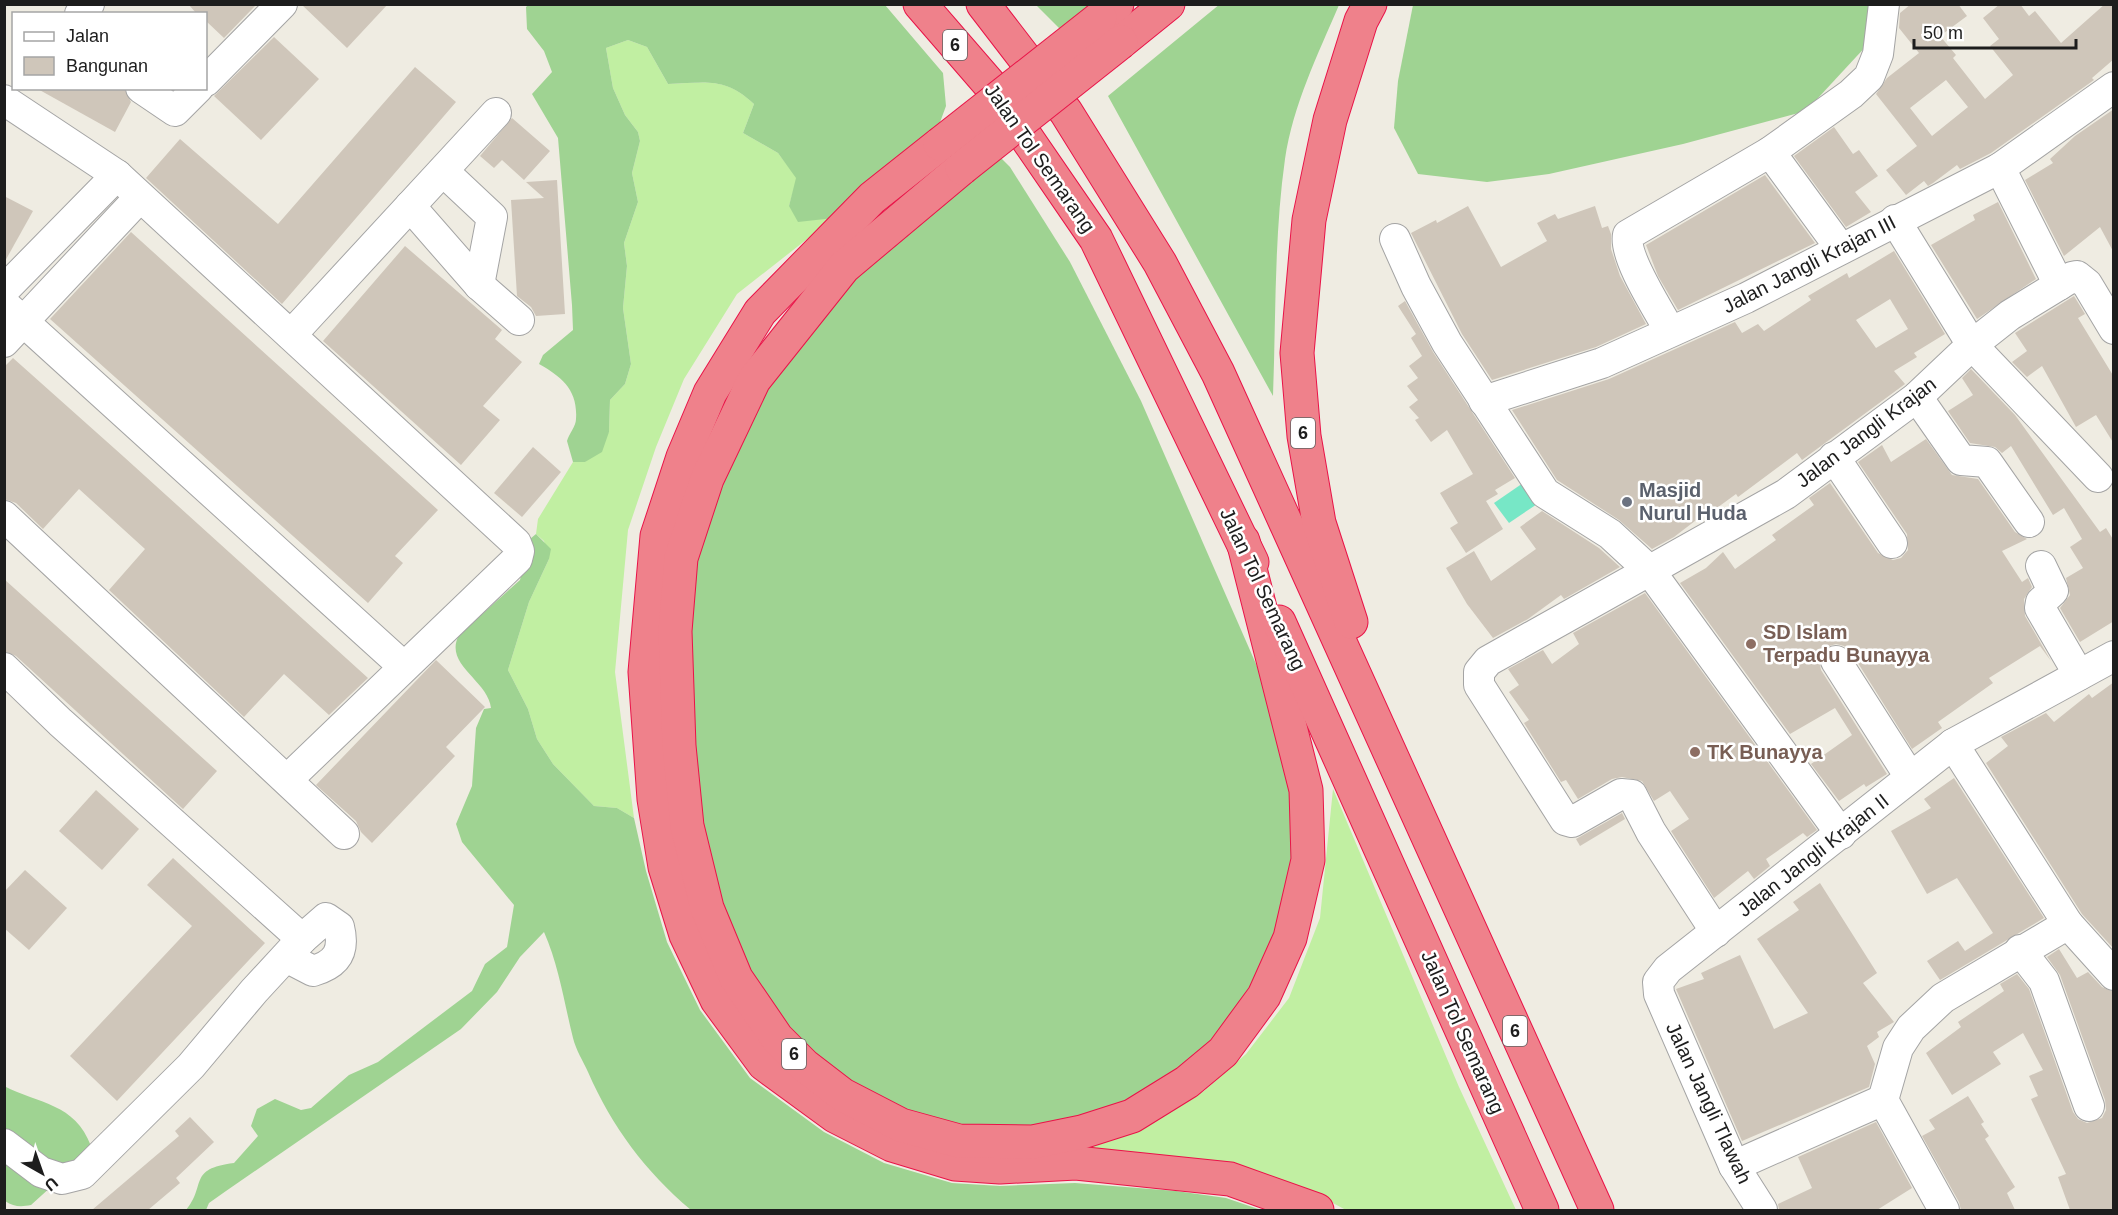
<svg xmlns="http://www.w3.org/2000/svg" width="2118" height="1215" font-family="Helvetica,sans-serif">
  <rect width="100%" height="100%" fill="#efece2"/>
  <!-- grass -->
  <g fill="#c1efa2">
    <path d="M628 40 647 47 668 84C706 83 724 76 754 104L743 133 778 153 797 178 789 206 834 218 737 294 684 379 656 447 628 530 615 672 634 818 617 808 594 806 553 764 537 739 528 709 508 670 529 602 549 559 544 541 536 534 538 519 573 462H585L609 432 610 400 625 384 631 364 623 308 627 266 624 243 638 202 632 173 640 141 638 132 625 115 613 88 606 48Z"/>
    <path d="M1333 789 1459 1087 1516 1210H1346L1329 1201 1067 1155 1204 1091 1246 1054 1289 998 1320 918Z"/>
  </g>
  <!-- forest -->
  <g fill="#9fd392">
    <path d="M529 4 885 5 943 73 946 106 939 125 834 218 798 222 789 206 796 178 778 153 743 133 754 104C724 76 705 83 668 84L647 47 628 40 606 48 613 88 625 115 638 132 640 141 632 173 638 202 624 243 627 266 623 308 631 364 625 384 610 400 609 432 602 452 585 462H573L567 441C569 434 576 426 576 419 578 390 562 377 539 364L543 355 573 330 572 305 558 138 532 94 552 72 544 51 527 29 526 7Z"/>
    <path d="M1220 4 1339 5C1318 54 1293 105 1285 159 1274 237 1276 317 1273 396L1108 96Z"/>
    <path d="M1036 5H1093L1061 30Z"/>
    <path d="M1413 5H1869V43L1806 111 1683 144 1549 174 1487 182 1418 174 1394 128 1398 81Z"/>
    <path d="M1000 157 1010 167 1070 262 1141 401 1270 696 1295 792 1297 859 1279 934 1254 990 1214 1044 1128 1105 1032 1131 960 1130 905 1114 849 1085 812 1056 746 972 718 904 698 824 686 631 692 561 717 483 764 386 853 274Z"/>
    <path d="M536 534 551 549 549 559 529 602 508 670 528 709 537 739 553 764 594 806 617 808 634 818 646 871 667 942 700 1010 750 1078 824 1132 884 1163 952 1183 1000 1186 1075 1183 1176 1191 1226 1198 1261 1210H691C645 1171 612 1127 588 1072 583 1061 576 1050 573 1038 564 1002 559 966 544 932L520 957 497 992 461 1029 226 1191 209 1203 206 1210H186C207 1185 187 1169 234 1163L258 1136 251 1126 257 1109 275 1099 301 1110 311 1108 349 1075 378 1062 472 991 485 964 507 947 514 905 462 842 456 824 472 786 476 728 484 709 491 708C488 680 443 665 459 635L520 580 530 539Z"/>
    <path d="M4 1086C39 1104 75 1103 91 1146L74 1166 31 1205C21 1207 14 1207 5 1201Z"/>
  </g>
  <!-- pitch -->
  <path fill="#77e7c6" d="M1532 477 1546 498 1509 523 1494 503Z"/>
  <!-- building -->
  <g fill="#cfc6ba" fill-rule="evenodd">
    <path d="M188 4H257L224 38 206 21V14H197Z"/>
    <path d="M301 4H388L347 48Z"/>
    <path d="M1911 4H1958L1967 16 1940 36 1956 55 1953 58 1985 99 2013 75 1990 46 1999 39 1983 18 2000 4H2020L2029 16 2035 11 2061 43 2105 4H2114V59L2092 78 2094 80 1991 153 1960 169 1957 165 1933 183 1928 186 1924 181 1906 195 1886 170 1917 146 1876 94 1887 78 1919 53 1899 28 1900 13ZM1946 80 1968 107 1932 136 1910 108Z"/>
    <path d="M274 37 319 79 261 140 214 96Z"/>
    <path d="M415 67 456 102 282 304 146 178 180 139 278 224Z"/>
    <path d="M36 88H124L131 102 115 132Z"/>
    <path d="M2114 109V253L2100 227 2064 256 2025 180 2053 163 2050 159 2075 136Z"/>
    <path d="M512 118 550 151 524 180 502 160 494 168 480 156Z"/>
    <path d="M1834 127 1853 154 1859 150 1878 176 1855 192 1871 212 1846 227 1794 156Z"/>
    <path d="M1765 175 1815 243 1678 310 1658 276 1646 245Z"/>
    <path d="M557 180 565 314 536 316 531 307 517 296 511 200 544 198 526 182Z"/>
    <path d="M4 196 33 211 4 263Z"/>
    <path d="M1998 202 2036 279 1977 319 1931 245 1975 220 1973 215Z"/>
    <path d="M1468 206 1501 267 1547 241 1537 223 1555 214 1558 219 1595 206 1602 228 1608 226 1611 234V249L1620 276 1646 324 1596 347 1492 380 1462 334 1411 233 1436 220 1437 223Z"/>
    <path d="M131 232 438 510 395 556 403 563 368 603 50 319Z"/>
    <path d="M405 246 502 330 495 339 522 362 483 406 500 420 461 465 323 341Z"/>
    <path d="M1894 251 1945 334 1914 353 1917 357 1894 371 1905 384 1802 460 1797 453 1738 497 1736 494 1710 513 1708 511 1674 537 1652 549 1619 520 1557 480 1512 410 1609 379 1735 322 1742 333 1758 324 1764 331 1811 300 1808 296 1847 273 1849 278ZM1890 299 1908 329 1876 348 1856 320Z"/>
    <path d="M2074 296 2085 314 2078 318 2114 377V444L2096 415 2076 427 2042 366 2027 377 2012 362 2027 351 2015 333Z"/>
    <path d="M1405 301 1433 352 1515 478 1495 490 1498 494 1486 501 1503 529 1466 553 1450 528 1458 523 1440 493 1473 474 1447 430 1431 442 1415 420 1419 418 1409 407 1418 400 1407 386 1418 378 1409 366 1422 356 1411 338 1416 334 1398 306Z"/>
    <path d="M13 358 124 457 368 678 329 715 284 674 244 717 109 590 145 549 79 489 43 529 16 503 4 499V367Z"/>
    <path d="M1971 369 2015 415 2100 532 2106 528 2114 541V621L2080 642 2060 608 2070 595 2066 578 2083 568 2070 547 2082 539 2064 508 2053 515 2011 446 2002 453 1995 447 1970 443 1948 411 1973 395 1962 378Z"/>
    <path d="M1926 439 1952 475 1978 479 2015 532 2027 539 2002 551 2022 582 2028 578 2032 587 2024 599 2025 616 2051 661 2040 646 1989 678 1993 683 1938 722 1942 728 1912 749 1851 652 1844 646 1836 644 1826 647 1819 661 1821 670 1887 774 1866 787 1864 784 1839 801 1811 764 1852 735 1835 708 1790 734 1680 583 1706 568 1723 552 1735 569 1776 540 1772 535 1814 505 1809 498 1830 483 1878 553 1893 560 1901 558 1908 550 1907 534 1858 462 1882 445 1891 462Z"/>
    <path d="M533 447 561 472 522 517 494 493Z"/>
    <path d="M1542 511 1599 548 1620 567 1564 599 1561 595 1528 619 1493 638 1467 604 1446 568 1474 551 1491 581 1536 549 1520 527Z"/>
    <path d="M4 579 217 771 183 809 16 656 4 651Z"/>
    <path d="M1645 593 1817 830 1807 837 1803 833 1766 859 1770 866 1754 879 1748 871 1714 898 1671 831 1689 819 1670 791 1654 801 1642 781 1622 777 1612 779 1578 799 1566 780 1561 782 1524 723 1529 720 1509 692 1519 685 1508 669 1543 650 1552 664 1579 644 1573 633Z"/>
    <path d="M436 660 485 707 446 747 455 756 372 843 361 832 356 821 316 785Z"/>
    <path d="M2114 682V949L2082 914 1986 763 2008 746 2001 737 2046 713 2054 722 2089 694 2092 698Z"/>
    <path d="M1954 778 2044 918 1940 980 1927 961 1958 941 1965 951 1993 933 1957 878 1927 894 1891 831 1931 808 1924 799Z"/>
    <path d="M96 790 139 829 102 870 59 831Z"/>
    <path d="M1622 813 1625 819 1580 846 1576 839Z"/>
    <path d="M173 858 265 943 117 1101 70 1056 192 926 147 885Z"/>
    <path d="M25 870 67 908 29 950 4 928V892Z"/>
    <path d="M1820 883 1877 973 1863 983 1894 1022 1877 1032 1879 1037 1867 1046 1875 1064 1869 1087 1742 1141 1676 989 1704 979 1701 973 1740 955 1774 1029 1808 1013 1757 939 1799 910 1793 902Z"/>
    <path d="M2059 949 2077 978 2088 972 2102 987 2114 992V1210H2070L2058 1177 2066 1174 2031 1099 2038 1096 2029 1076 2043 1070 2023 1033 1993 1052 2001 1064 1952 1095 1926 1053 1961 1027 1958 1022 2004 991 2000 984 2017 974 2029 989 2073 1112 2078 1119 2087 1123 2102 1118 2106 1110 2105 1100 2060 975 2047 957Z"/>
    <path d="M1968 1096 1984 1122 1981 1124 1989 1136 1985 1139 2015 1187 2007 1193 2015 1210H1961L1959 1202 1922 1136 1935 1129 1929 1120Z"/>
    <path d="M190 1117 214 1142 176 1178 180 1183 148 1210H92L179 1136 175 1131Z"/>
    <path d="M1876 1122 1912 1188 1877 1210H1779L1778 1204 1812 1188 1798 1157Z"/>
  </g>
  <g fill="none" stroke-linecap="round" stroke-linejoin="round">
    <defs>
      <g id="minor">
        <path d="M80 14 89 4"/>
        <path d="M206 81 282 4"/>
        <path d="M141 88 175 111 198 88"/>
        <path d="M4 100 117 175 516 543 519 551 517 559 288 779"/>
        <path d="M1770 152 1841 249"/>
        <path d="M2000 168 2059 285"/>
        <path d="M443 171 492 217 479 285"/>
        <path d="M410 206 479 285 519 320"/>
        <path d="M1895 220 1972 345 2098 477"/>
        <path d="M1395 239 1416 286 1447 343 1545 493 1610 534 1650 571 1841 834"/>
        <path d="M4 290 117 175"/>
        <path d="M4 304 403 666"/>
        <path d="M1670 331C1659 311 1623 256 1628 235L1770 152 1851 94 1869 77 1878 54 1884 4"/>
        <path d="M291 335 496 113"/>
        <path d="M4 342 140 197"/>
        <path d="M1917 397 1961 460 1987 462 2029 522"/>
        <path d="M1484 401 1602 363 1746 298 2000 168 2114 87"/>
        <path d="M1834 457 1892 543"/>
        <path d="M4 516 344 834"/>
        <path d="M2041 566 2053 591 2041 602 2040 608 2079 675"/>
        <path d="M1836 661 1910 777"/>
        <path d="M4 668 60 722 302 939"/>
        <path d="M1953 744 2068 924 2114 975"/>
        <path d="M1716 932 1651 832 1632 795 1621 794 1572 822 1565 820 1479 685V672L1488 661 1786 494 1917 397 1972 345 2010 315 2072 277 2077 276 2087 284 2114 329"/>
        <path d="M2020 950 2044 981 2089 1106"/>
        <path d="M4 1144 41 1172 62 1179 82 1174 191 1066 254 991 302 939 326 918 339 927C345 951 337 964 313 971L286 957"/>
        <path d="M1734 1166 1883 1100"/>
        <path d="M1762 1210 1734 1166 1659 994 1658 982 1668 969 1953 744 2114 656"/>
        <path d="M1944 1210 1883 1100 1898 1048 1911 1028 1943 998 2068 924"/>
      </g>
      <g id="highway">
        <path d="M920 4 991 86 1096 239 1252 562"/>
        <path d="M983 4 1066 112 1160 263 1218 373 1597 1210"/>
        <path d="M1100 18 1117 4"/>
        <path d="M1121 42 1168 4"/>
        <path d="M940 144 872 198 760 312 710 393 683 457 657 536 645 672 654 799 665 867 686 935 717 1000 764 1064 835 1116 892 1145 955 1164 1000 1167 1076 1163 1230 1179 1317 1210"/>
        <path d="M962 168 844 267 754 380 707 479 681 558 675 631 679 746 687 826 707 908 736 978 777 1038 804 1065 843 1095 901 1125 959 1141 1033 1142 1082 1132 1132 1116 1187 1082 1223 1052 1264 996 1290 938 1308 860 1306 790 1243 541"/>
        <path d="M1279 622 1542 1210"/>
        <path d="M1351 622 1319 523 1304 436 1297 353 1309 220 1330 120 1361 21 1370 4"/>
      </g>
    </defs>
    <!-- minor casing -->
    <use href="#minor" stroke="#a4a4a4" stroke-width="32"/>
    <!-- highway casing -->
    <use href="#highway" stroke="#e91348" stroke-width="35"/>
    <!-- minor -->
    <use href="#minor" stroke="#fff" stroke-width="30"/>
    <!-- highway -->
    <use href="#highway" stroke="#ef818b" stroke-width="33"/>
    <defs>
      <g id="highway-bridge">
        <path d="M940 144 1100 18"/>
        <path d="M962 168 1121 42"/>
      </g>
    </defs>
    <!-- highway-bridge casing -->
    <use href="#highway-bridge" stroke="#e91348" stroke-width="35" stroke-linecap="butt"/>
    <!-- highway-bridge -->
    <use href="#highway-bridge" stroke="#ef818b" stroke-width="33"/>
  </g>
  <!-- markers -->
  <circle fill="#6b7280" stroke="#fff" stroke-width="2" cx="1627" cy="502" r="6"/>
  <g fill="#8d6e63" stroke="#fff" stroke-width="2">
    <circle cx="1751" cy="644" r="6"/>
    <circle cx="1695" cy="752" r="6"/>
  </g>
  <g text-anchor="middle" stroke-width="5" stroke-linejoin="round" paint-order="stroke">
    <!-- shield labels -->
    <g fill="#fff" stroke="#616161" stroke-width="1.5">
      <rect x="943" y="30" width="24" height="30" rx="4.5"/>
      <rect x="1291" y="418" width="24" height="30" rx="4.5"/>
      <rect x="1503" y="1016" width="24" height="30" rx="4.5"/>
      <rect x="782" y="1039" width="24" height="30" rx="4.5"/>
    </g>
    <g font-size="18" font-weight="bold" fill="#1d1d1d">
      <text x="955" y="51">6</text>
      <text x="1303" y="439">6</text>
      <text x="1515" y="1037">6</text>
      <text x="794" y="1060">6</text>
    </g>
    <!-- street labels -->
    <g font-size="20" fill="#1d1d1d" stroke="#fff">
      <text transform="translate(1040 158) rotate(55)" y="7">Jalan Tol Semarang</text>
      <text transform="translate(1809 264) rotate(-27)" y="7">Jalan Jangli Krajan III</text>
      <text transform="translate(1866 432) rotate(-37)" y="7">Jalan Jangli Krajan</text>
      <text transform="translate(1263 589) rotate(65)" y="7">Jalan Tol Semarang</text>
      <text transform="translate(1813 855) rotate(-38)" y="7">Jalan Jangli Krajan II</text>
      <text transform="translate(1463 1032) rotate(66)" y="7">Jalan Tol Semarang</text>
      <text transform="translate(1709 1103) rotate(65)" y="7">Jalan Jangli Tlawah</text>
    </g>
    <!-- worship labels -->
    <g font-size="20" font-weight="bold" fill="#5b616d" stroke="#fff" text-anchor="start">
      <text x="1639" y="497">Masjid<tspan x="1639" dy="23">Nurul Huda</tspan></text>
    </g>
    <!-- education labels -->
    <g font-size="20" font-weight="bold" fill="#785e54" stroke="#fff" text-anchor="start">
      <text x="1763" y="639">SD Islam<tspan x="1763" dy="23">Terpadu Bunayya</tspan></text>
      <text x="1707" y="759">TK Bunayya</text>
    </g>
  </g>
  <!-- border -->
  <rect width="2118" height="1215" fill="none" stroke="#1d1d1d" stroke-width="12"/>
  <!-- legend -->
  <rect x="12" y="12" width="195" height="78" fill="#ffffff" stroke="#a5a5a5" stroke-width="1.5"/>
  <rect x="24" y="32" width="30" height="9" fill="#ffffff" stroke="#a5a5a5" stroke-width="1.5"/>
  <text x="66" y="42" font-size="18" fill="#1d1d1d">Jalan</text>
  <rect x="24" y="57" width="30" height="18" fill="#cfc6ba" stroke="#a5a5a5" stroke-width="1.5"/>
  <text x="66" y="72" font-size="18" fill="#1d1d1d">Bangunan</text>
  <!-- north arrow -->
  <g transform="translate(42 1173) rotate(140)" stroke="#ffffff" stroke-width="4.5" paint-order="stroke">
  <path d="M0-4.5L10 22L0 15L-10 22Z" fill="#1d1d1d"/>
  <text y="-9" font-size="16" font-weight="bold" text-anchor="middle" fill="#1d1d1d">U</text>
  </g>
  <!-- scale -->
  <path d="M1914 39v9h162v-9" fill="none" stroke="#1d1d1d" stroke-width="3"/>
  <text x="1923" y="39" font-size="18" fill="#1d1d1d" stroke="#ffffff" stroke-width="4.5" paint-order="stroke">50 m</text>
</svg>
